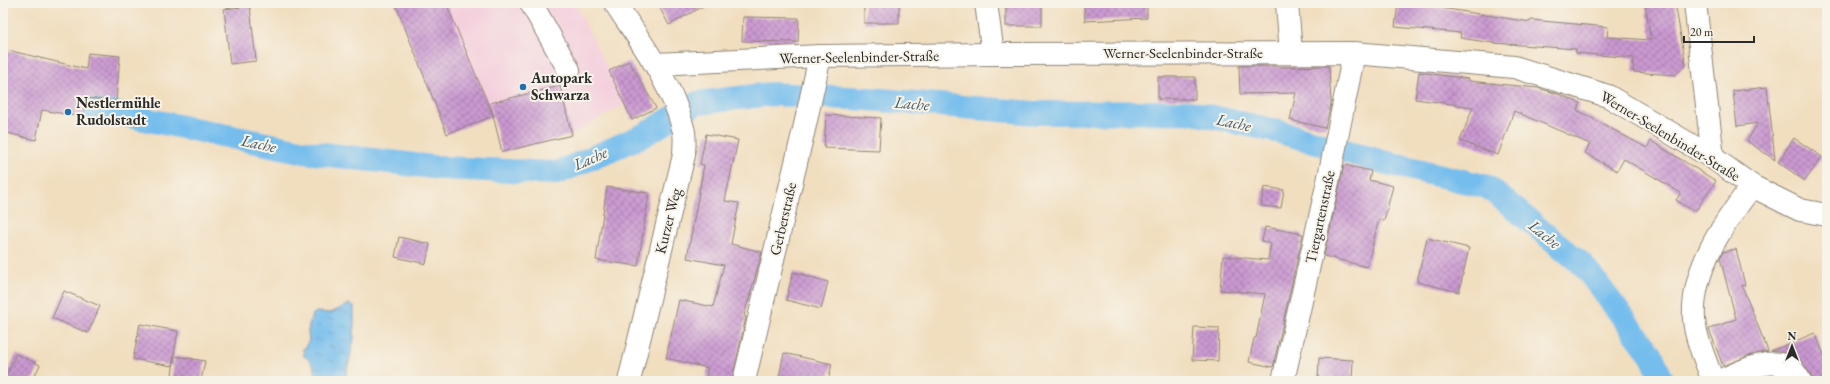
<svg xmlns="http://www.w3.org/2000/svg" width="1830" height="384" font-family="'EB Garamond',serif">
  <defs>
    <pattern id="water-ripples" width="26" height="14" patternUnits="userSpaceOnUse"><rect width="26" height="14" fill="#75bded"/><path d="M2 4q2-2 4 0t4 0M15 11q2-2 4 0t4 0" fill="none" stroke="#609ac0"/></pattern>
    <pattern id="building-cross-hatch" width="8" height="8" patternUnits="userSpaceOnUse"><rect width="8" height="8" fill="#ca99d1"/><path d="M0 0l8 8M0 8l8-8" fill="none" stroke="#a47daa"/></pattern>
  </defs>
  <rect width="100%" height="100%" fill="#f7f3e8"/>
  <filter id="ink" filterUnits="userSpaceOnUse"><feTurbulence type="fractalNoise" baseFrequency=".025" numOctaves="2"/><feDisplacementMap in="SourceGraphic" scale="8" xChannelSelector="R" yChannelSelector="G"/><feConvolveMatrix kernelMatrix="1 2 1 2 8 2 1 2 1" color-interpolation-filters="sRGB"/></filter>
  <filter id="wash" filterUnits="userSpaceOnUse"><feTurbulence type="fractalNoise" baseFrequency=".012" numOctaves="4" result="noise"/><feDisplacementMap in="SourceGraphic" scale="16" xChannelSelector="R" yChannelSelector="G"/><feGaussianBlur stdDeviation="0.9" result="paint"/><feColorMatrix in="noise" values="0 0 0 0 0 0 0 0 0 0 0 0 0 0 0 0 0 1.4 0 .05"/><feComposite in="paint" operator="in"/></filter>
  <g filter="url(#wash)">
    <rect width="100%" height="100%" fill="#f1debf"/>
    <!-- built -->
    <path fill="#f4cfdd" d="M395 3H575L609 71 624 104 572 135 502 152 493 116 447 134Z"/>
    <!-- water -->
    <path fill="url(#water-ripples)" stroke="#50748c" d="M349 304 354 306V339L345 379 344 381H317C315 369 314 362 304 356L303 349 309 341 308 331 310 322 312 315 316 312 331 313Z"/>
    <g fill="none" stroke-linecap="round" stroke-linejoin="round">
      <!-- canal -->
      <path stroke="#75bded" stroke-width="24" d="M85 107 305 152 441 168 557 173 644 135 697 103 771 94 868 99 1034 113 1189 112 1277 131 1383 162 1488 187 1583 265 1651 354 1663 381"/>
    </g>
    <g id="blocks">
      <!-- building -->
      <g fill="url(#building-cross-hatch)">
        <path d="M395 3H446L493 116 447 134Z"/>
        <path d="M657 3H709L669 25Z"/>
        <rect x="864" y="3" width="35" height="20"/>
        <rect x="1006" y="3" width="36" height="23"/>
        <path d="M1084 3H1147V18L1085 21Z"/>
        <path d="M1398 3H1435V7L1530 22 1531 20 1608 27 1607 37 1651 40 1645 3H1675L1686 65 1675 75 1633 72 1634 58 1576 53V49L1493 43 1460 38 1461 33 1395 27Z"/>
        <path d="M250 6 256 61 230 64 224 9Z"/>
        <path d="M743 17 799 18 798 42 742 41Z"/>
        <path d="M3 49 86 69 88 53 120 56 116 101 86 98 83 117 42 110 36 140 3 132Z"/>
        <path d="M629 61 656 108 632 120 609 71Z"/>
        <path d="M1239 66H1277V67L1329 66 1331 104 1325 128 1290 120 1296 93 1240 94Z"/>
        <path d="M1419 72 1469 79V81L1538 88 1558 94 1580 103 1577 110 1647 148 1651 141 1716 181 1695 212 1676 200 1681 193 1624 159 1617 171 1585 153 1590 144 1514 111 1498 155 1460 141 1473 107 1415 99Z"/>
        <rect x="1158" y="77" width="37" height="22"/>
        <path d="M560 86 572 135 502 152 490 103Z"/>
        <path d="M1767 87 1771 122 1775 160 1747 141 1758 123 1737 126 1733 91Z"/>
        <path d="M826 115 881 118 879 150 824 148Z"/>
        <path d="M706 134 738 140 725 201 739 203 731 244 762 252 744 316 746 317 732 381H705L708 368 666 358 679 300 713 307 724 265 687 258 704 165 700 164Z"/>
        <path d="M1794 138 1822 157 1805 181 1778 162Z"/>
        <path d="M1344 165 1371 171 1369 180 1393 186 1384 221 1379 219 1367 267 1324 256Z"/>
        <path d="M607 187 649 193 638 266 596 260Z"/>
        <path d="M1264 187 1284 190 1281 208 1261 206Z"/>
        <path d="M1265 227 1303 234 1273 367 1249 362 1254 338H1256L1265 294 1220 290 1223 256 1268 260 1271 244 1262 241Z"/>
        <path d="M399 237 430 244 426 264 395 257Z"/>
        <path d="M1427 238 1469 248 1459 292 1417 282Z"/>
        <path d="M1736 249 1745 285 1742 286 1768 351 1748 356 1723 366 1709 329 1736 319 1720 258 1723 252Z"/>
        <path d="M793 272 828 282 821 309 786 300Z"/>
        <path d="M64 291 100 306 88 333 52 318Z"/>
        <path d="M140 324 178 331 172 366 133 359Z"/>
        <path d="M1194 327 1219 328 1218 361 1192 360Z"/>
        <path d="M1815 333 1827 362V381H1812L1810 374 1800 360 1787 353 1771 351Z"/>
        <path d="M784 353 832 364 828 381H798L779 377Z"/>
        <path d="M16 354 40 365 32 381H4Z"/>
        <path d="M175 356 205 361 201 381H171Z"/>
        <path d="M1319 358 1353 360 1352 381H1318Z"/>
        <path d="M1773 376 1780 377 1785 381H1751Z"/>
      </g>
    </g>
  </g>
  <g filter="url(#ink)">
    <use href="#blocks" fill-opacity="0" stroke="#8e8475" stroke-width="1"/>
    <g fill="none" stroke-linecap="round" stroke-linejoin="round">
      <defs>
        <g id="minor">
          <path d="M531 3 569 70"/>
          <path d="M615 3C641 43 671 81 683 128 686 136 684 147 684 155L629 381"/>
          <path d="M986 3 993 54"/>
          <path d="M1287 3 1291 53"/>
          <path d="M1695 3 1713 158"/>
          <path d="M656 64 820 56 993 54 1354 53 1514 67 1608 96 1713 158 1752 186 1800 210 1827 215"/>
          <path d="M744 381 805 125 820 56"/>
          <path d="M1283 381 1329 177 1354 53"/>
          <path d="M1713 381C1706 361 1696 341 1694 320 1691 269 1723 224 1752 186"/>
          <path d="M1719 381C1744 371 1784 347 1800 381"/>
        </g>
      </defs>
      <!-- minor casing -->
      <use href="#minor" stroke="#8e8475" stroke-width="24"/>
      <!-- minor -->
      <use href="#minor" stroke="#fff" stroke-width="22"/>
    </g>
  </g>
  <!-- markers -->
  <g fill="#1f6fb2" stroke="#f7f3e8" stroke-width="1.5">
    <circle cx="523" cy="87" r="4"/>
    <circle cx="68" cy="112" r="4"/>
  </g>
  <g text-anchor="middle" stroke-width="4" stroke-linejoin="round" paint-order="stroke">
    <!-- street labels -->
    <g font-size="15" fill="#2b2b2b" stroke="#f7f3e8">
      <text x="1183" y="58">Werner-Seelenbinder-Straße</text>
      <text transform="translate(859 57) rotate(-1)" y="5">Werner-Seelenbinder-Straße</text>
      <text transform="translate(1670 136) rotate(31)" y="5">Werner-Seelenbinder-Straße</text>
      <text transform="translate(1320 217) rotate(-78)" y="5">Tiergartenstraße</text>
      <text transform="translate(783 219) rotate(-77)" y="5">Gerberstraße</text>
      <text transform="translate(668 221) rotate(-76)" y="5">Kurzer Weg</text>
    </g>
    <!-- poi labels -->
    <g font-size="15" font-weight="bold" fill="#2b2b2b" stroke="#f7f3e8" text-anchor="start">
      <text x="531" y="83">Autopark<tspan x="531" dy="17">Schwarza</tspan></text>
      <text x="76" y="108">Nestlermühle<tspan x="76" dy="17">Rudolstadt</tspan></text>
    </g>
    <!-- water labels -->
    <g font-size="16" font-style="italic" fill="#415765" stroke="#f7f3e8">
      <text transform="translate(912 103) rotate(5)" y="6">Lache</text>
      <text transform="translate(1234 122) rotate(12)" y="6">Lache</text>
      <text transform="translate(259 143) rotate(12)" y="6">Lache</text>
      <text transform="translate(590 158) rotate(-24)" y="6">Lache</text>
      <text transform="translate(1545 234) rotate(39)" y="6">Lache</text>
    </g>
  </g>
  <!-- margin -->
  <rect width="1830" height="384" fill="none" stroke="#f7f3e8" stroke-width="16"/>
  <!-- north arrow -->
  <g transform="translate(1792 346)" stroke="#f7f3e8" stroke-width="3" paint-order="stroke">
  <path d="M0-3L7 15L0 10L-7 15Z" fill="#2b2b2b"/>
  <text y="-6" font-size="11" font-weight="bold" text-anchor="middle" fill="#2b2b2b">N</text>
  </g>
  <!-- scale -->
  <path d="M1684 36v6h70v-6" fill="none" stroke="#2b2b2b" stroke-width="2"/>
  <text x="1690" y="36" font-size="12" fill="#2b2b2b" stroke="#f7f3e8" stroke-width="3" paint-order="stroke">20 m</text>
</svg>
